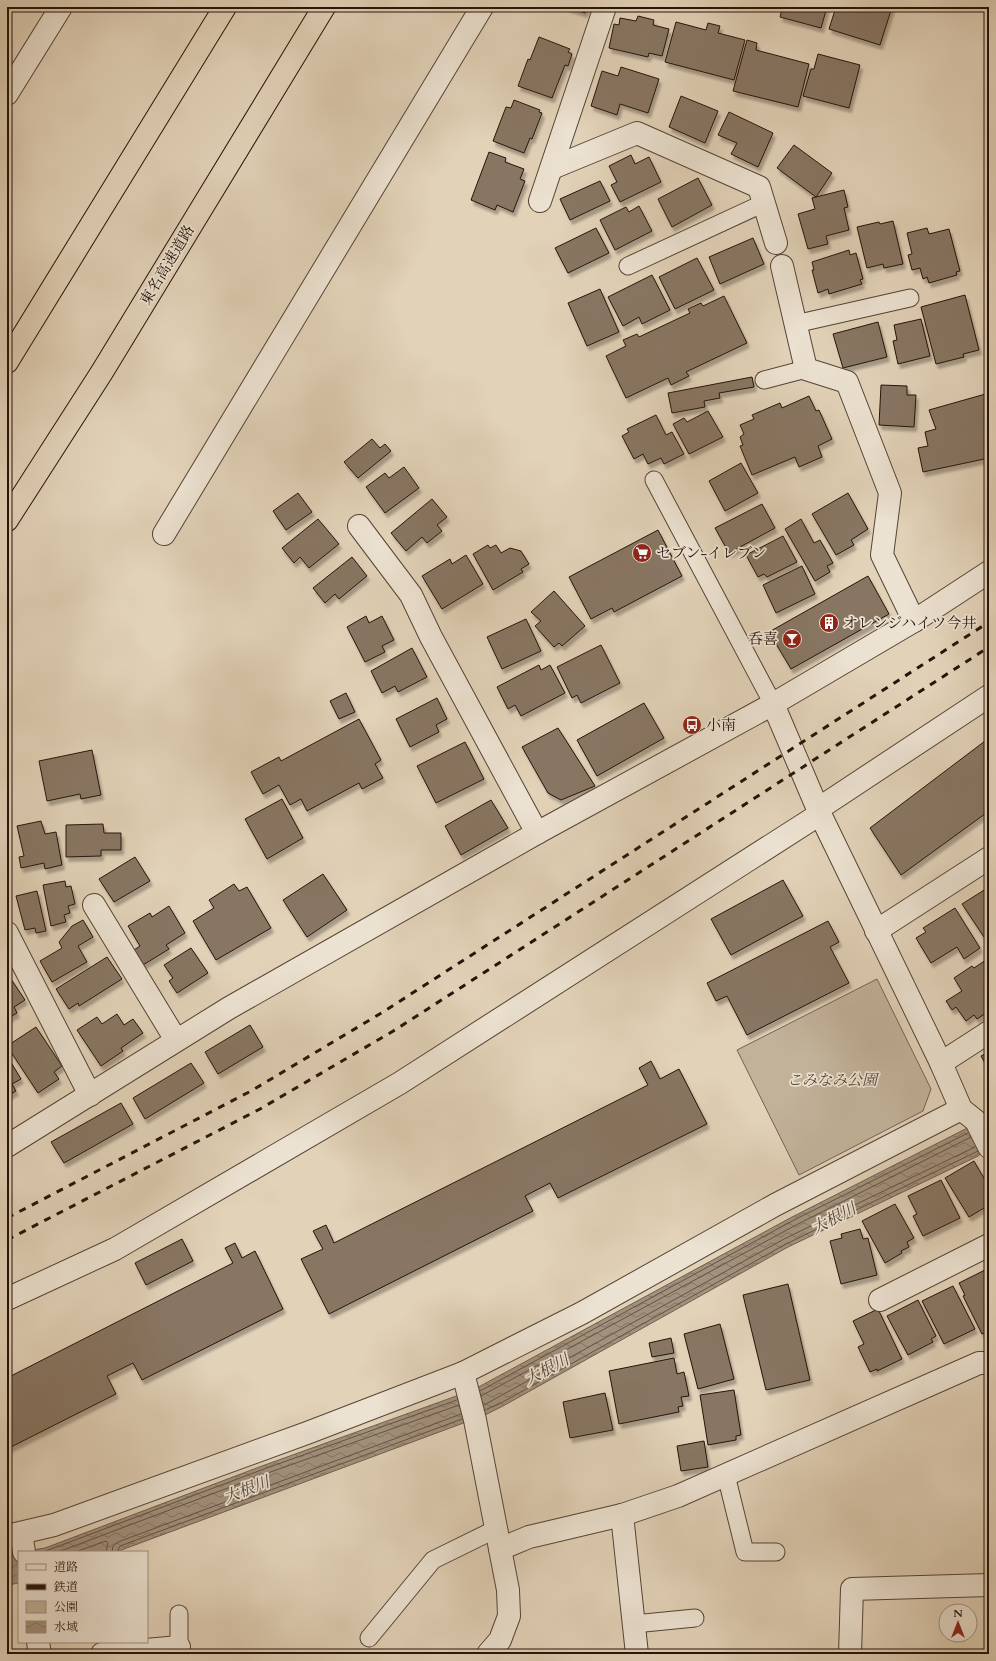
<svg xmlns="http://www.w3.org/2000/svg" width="996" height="1661" font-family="Cardo,'Noto Serif JP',serif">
  <defs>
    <pattern id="water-waves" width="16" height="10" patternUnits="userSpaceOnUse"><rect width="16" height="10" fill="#a2917d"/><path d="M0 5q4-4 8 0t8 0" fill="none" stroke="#847565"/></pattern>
    <filter id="shadow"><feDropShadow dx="2.5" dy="4.5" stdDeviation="1" flood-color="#0004"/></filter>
  </defs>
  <rect width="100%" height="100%" fill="#e2d2b8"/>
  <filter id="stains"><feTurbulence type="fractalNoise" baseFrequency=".005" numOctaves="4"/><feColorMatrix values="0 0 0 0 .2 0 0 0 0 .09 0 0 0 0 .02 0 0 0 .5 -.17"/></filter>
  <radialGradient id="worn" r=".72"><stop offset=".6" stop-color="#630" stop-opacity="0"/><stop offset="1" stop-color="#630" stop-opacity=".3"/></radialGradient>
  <!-- green -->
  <path fill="#c2b29a" stroke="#746252" d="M877 979 931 1089 923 1111 799 1175 737 1050Z"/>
  <!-- water -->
  <g fill="url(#water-waves)" stroke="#705f4f">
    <path d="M989 1117V1147L978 1156 788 1247 503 1406 485 1415 116 1552H21L45 1548 262 1466 473 1390 792 1217Z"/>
    <path d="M19 1552V1583L7 1585V1555Z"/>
  </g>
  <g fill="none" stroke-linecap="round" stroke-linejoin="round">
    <!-- shore -->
    <g stroke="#645244" stroke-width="1">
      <path d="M480 1391 794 1220 968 1133"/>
      <path d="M481 1396 796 1225 971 1137"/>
      <path d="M484 1405 784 1239 975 1147"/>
      <path d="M485 1410 501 1403 786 1244 978 1151"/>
      <path d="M43 1552 264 1469 457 1400"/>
      <path d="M58 1552 265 1474 459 1405"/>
      <path d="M75 1552 106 1541 108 1543 106 1552"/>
      <path d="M112 1552 113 1546 118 1542 461 1414"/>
      <path d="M117 1552 120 1546 462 1419"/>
    </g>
  </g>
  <!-- building -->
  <g fill="#887664" stroke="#26130a" filter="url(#shadow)">
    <path d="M567 7H587L585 13Z"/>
    <path d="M827 7 821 28 780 17 782 9 780 7Z"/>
    <path d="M836 7H892L880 45 829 29Z"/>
    <path d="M638 16 654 20 653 25 669 29 662 56 649 53 648 57 609 48 614 24 619 25 620 18 636 21Z"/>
    <path d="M676 22 706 30 708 23 720 26 718 33 745 40 734 80 665 62Z"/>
    <path d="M539 37 570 49 568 52 572 54 568 66 565 65 552 98 518 86 528 59 530 60Z"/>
    <path d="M747 40 757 43 756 50 809 64 798 107 733 91Z"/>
    <path d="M818 54 860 65 849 108 803 96 811 69H814Z"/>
    <path d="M621 67 659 79 648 113 620 104 617 115 591 106 602 71 618 76Z"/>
    <path d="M681 96 718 111 705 143 669 127Z"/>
    <path d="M514 100 540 110 539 112 542 113 532 139 530 138 524 153 493 141 506 107 511 108Z"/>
    <path d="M729 112 773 133 758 167 731 154 737 143 718 135Z"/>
    <path d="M794 145 832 173 816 197 777 168Z"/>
    <path d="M489 152 506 158 505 162 524 169 520 179 525 181 513 212 497 205 495 210 471 200Z"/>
    <path d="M631 155 635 164 649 157 661 182 620 202 611 185 617 182 609 166Z"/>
    <path d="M698 178 712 205 672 227 658 199Z"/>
    <path d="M600 181 610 201 570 220 560 199Z"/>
    <path d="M844 190 848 207 844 208 849 230 826 236 828 244 808 249 798 214 815 209 812 198Z"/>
    <path d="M639 206 652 231 615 250 600 220 626 207 629 212Z"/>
    <path d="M893 221 903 264 884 268 883 264 867 268 857 227 879 222 880 224Z"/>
    <path d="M596 228 609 253 568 273 555 248Z"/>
    <path d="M927 228 929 234 949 229 960 271 956 272 957 275 929 283 927 277 923 279 920 268 912 270 908 255 912 254 907 233Z"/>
    <path d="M753 238 764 264 720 284 709 257Z"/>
    <path d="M849 250 850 255 856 253 863 279 860 280 862 284 829 294 828 289 818 293 812 270H814L812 262Z"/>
    <path d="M697 258 714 290 675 309 659 277Z"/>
    <path d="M652 275 670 310 642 324 639 317 623 326 608 297Z"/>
    <path d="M600 289 619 332 587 346 568 303Z"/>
    <path d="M965 295 979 350 963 354 964 357 936 364 921 307Z"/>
    <path d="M724 296 747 343 686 372 689 376 671 385 668 378 626 398 606 356 626 346 623 340 637 334 639 337 690 313 688 309 701 303 703 306Z"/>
    <path d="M921 319 930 356 898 364 893 341 897 340 894 325Z"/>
    <path d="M878 322 887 357 843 368 833 334Z"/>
    <path d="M752 377 754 387 719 393 720 398 704 401 705 407 672 413 668 393Z"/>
    <path d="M881 385 907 386V395H916L914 427 879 425Z"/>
    <path d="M989 393V458L923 472 918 448 928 446 925 432 936 429 929 410Z"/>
    <path d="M809 396 816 411 819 410 832 439 818 446 822 457 799 467 795 457 752 475 740 446 743 445 740 437 744 434 740 425 754 419 752 415 780 403 782 408Z"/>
    <path d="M708 411 723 437 689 454 673 424 684 418 687 422Z"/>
    <path d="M656 415 666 435 672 432 684 454 664 464 661 458 648 464 643 454 634 459 622 436 629 432 627 429Z"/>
    <path d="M372 439 380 448 385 444 391 451 358 478 344 462Z"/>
    <path d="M741 463 758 493 725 511 709 481Z"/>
    <path d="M404 467 419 488 385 513 366 487 385 473 389 478Z"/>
    <path d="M298 493 312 512 286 530 273 511Z"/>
    <path d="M848 493 868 529 851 540 854 545 836 555 812 514Z"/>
    <path d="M432 499 447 517 437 525 442 531 427 543 422 537 406 551 391 533Z"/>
    <path d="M762 504 775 528 729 553 715 528Z"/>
    <path d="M318 519 339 544 309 568 300 557 294 563 282 548Z"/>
    <path d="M801 519 814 543 820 540 833 563 827 566 830 572 815 581 785 529Z"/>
    <path d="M658 530 682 576 614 612 612 608 591 619 569 577Z"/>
    <path d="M783 536 797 562 767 577 764 574 758 577 746 555Z"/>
    <path d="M488 545 490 548 496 545 501 553 510 548 521 551 529 564 521 569 523 572 493 590 473 554Z"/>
    <path d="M466 555 483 584 442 609 422 576 450 559 452 564Z"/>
    <path d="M352 557 367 576 339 599 335 594 325 603 313 588Z"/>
    <path d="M802 566 815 594 776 613 763 585Z"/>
    <path d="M868 576 889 614 791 669 769 632Z"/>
    <path d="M554 591 585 626 562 646 559 643 554 647 535 626 541 621 531 612Z"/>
    <path d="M366 616 369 623 382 616 394 640 382 646 385 652 365 662 347 627Z"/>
    <path d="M526 619 541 651 502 669 487 637Z"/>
    <path d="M601 645 620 683 581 703 577 695 572 698 557 667Z"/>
    <path d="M412 648 427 677 398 692 395 686 382 693 371 671Z"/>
    <path d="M539 665 541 670 550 665 565 693 521 716 515 705 508 709 497 687Z"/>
    <path d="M346 693 355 712 339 719 330 701Z"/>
    <path d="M437 698 447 719 436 725 439 732 410 747 396 719Z"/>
    <path d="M644 703 664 738 597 776 577 740Z"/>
    <path d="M359 719 381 760 375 764 383 778 362 789 359 783 307 811 301 799 290 805 279 785 263 794 251 772 279 757 281 761Z"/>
    <path d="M558 728 595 786 561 800 548 793 522 747Z"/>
    <path d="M989 738V811L901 875 870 828Z"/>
    <path d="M465 742 484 779 436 803 417 766Z"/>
    <path d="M92 750 101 795 81 799 80 794 47 801 39 761Z"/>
    <path d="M282 799 303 838 267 859 245 819Z"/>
    <path d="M491 800 508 828 461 855 445 826Z"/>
    <path d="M41 821 45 834 56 832 62 865 45 869 44 863 21 868 19 857 24 856 17 826Z"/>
    <path d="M103 824 104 833H121V850H101V856L66 857V825Z"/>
    <path d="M135 857 150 881 114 902 99 879Z"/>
    <path d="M323 874 347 910 307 937 283 900Z"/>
    <path d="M783 880 803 916 731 955 711 919Z"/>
    <path d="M65 881 66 887 71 886 75 904 68 906 70 913 64 915 66 922 51 926 43 885Z"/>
    <path d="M234 884 239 891 247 887 271 928 216 960 193 921 214 908 209 900Z"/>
    <path d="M989 887V934L984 937 962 904Z"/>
    <path d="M37 891 46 931 36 933 35 928 25 930 16 896Z"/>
    <path d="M169 906 185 933 166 945 169 949 143 965 134 950 140 946 128 926 150 913 152 917Z"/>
    <path d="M955 908 980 948 964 959 957 947 931 963 916 938 926 932 923 928Z"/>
    <path d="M83 920 93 937 78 946 87 962 52 982 40 961 62 948 59 942 72 926Z"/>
    <path d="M828 921 839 942 830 947 849 983 747 1035 727 996 716 1001 707 983Z"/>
    <path d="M191 948 208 973 177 993 169 981 173 978 164 965Z"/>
    <path d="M107 957 122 979 79 1006 78 1003 69 1009 56 989Z"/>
    <path d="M986 960 989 964V1011L977 1019 974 1015 966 1021 956 1007 952 1010 946 1001 962 991 954 978 972 966 974 968Z"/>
    <path d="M11 979 25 1000 14 1007 17 1013 7 1019V982Z"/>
    <path d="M117 1014 124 1025 133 1019 143 1033 121 1048 123 1051 101 1066 77 1030 97 1017 102 1024Z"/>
    <path d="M250 1025 263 1047 218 1074 205 1052Z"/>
    <path d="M36 1027 62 1066 54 1072 59 1079 38 1093 7 1046Z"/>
    <path d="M989 1052V1070L981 1056Z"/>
    <path d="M7 1056 21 1079 12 1084 16 1091 7 1096Z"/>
    <path d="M651 1061 660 1079 679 1069 707 1124 558 1198 550 1183 525 1196 533 1211 329 1314 301 1259 323 1249 313 1231 326 1225 334 1243 648 1085 639 1068Z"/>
    <path d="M191 1063 204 1083 145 1119 133 1098Z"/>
    <path d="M121 1103 133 1124 64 1163 51 1142Z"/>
    <path d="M974 1161 989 1187V1205L969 1217 945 1178Z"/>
    <path d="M941 1180 960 1218 923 1236 913 1216 917 1214 908 1196Z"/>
    <path d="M895 1204 914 1238 907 1242 909 1247 901 1251 902 1253 885 1263 862 1221Z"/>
    <path d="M860 1229 863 1239 868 1238 877 1275 841 1284 830 1241 842 1238 841 1234Z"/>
    <path d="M182 1239 193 1261 146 1285 135 1263Z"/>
    <path d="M235 1243 242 1258 255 1251 283 1309 142 1380 133 1363 107 1376 116 1394 7 1449V1378L233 1263 225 1248Z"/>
    <path d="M987 1269 989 1272V1331L982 1334 963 1296 965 1295 959 1283Z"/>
    <path d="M788 1284 810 1380 766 1390 743 1295Z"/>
    <path d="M953 1286 975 1329 944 1344 922 1301Z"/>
    <path d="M918 1300 936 1336 931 1339 933 1342 908 1355 887 1316Z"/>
    <path d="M878 1309 902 1359 877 1371V1369L870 1372 858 1347 864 1344 853 1321Z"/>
    <path d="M720 1324 734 1379 698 1389 684 1334Z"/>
    <path d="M671 1338 674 1353 652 1357 649 1343Z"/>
    <path d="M674 1358 677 1374 684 1372 689 1396 681 1397 683 1406 678 1407 679 1412 619 1424 609 1371Z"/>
    <path d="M734 1390 741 1435 736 1436V1440L708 1445 700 1395Z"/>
    <path d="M605 1393 613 1430 570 1438 563 1402Z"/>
    <path d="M704 1441 708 1467 681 1471 677 1446Z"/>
  </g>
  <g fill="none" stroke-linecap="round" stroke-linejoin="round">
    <defs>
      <g id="service">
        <path d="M628 266 764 203"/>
        <path d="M795 324 910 298"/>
        <path d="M764 380 806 369"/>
        <path d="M654 480 773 704"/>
        <path d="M726 1475 745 1552H776"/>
        <path d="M634 1624 695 1618"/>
        <path d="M369 1638 433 1560 496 1529"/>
        <path d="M179 1654V1614"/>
      </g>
      <g id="minor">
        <path d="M7 94 61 7"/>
        <path d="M552 168 637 133 759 187 776 243"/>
        <path d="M540 201 605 7"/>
        <path d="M782 266 806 369 847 382 890 493 882 555 914 621"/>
        <path d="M359 526 411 595 431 637 537 833"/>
        <path d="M164 534 482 7"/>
        <path d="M773 704 820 814 941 1063 961 1109 976 1121 989 1147"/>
        <path d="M818 809 989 696"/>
        <path d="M94 905 176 1040"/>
        <path d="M876 931 989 858"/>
        <path d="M7 933 90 1095"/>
        <path d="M941 1063 989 1032"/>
        <path d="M7 1146 229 1008 537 833 773 704 914 621 989 572"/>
        <path d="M880 1300 989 1245"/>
        <path d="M463 1373 475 1420 508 1590 509 1616 500 1640 488 1654"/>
        <path d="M622 1515 637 1654"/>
        <path d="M21 1533 24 1552"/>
        <path d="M7 1536 54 1525 307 1433 463 1373 582 1313 775 1205 961 1109"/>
        <path d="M500 1549 529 1537 622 1515 678 1496 979 1363H989"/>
        <path d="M38 1642 40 1654"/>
        <path d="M102 1654 179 1647"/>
        <path d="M850 1654 852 1589 989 1585"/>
      </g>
      <path id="tertiary" d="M7 1299 115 1249 400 1083 820 814"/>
      <g id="motorway">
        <path d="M7 362 225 7"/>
        <path d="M7 520 102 372 324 7"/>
      </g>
    </defs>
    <!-- service casing -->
    <use href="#service" stroke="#554336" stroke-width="19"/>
    <!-- minor casing -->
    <use href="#minor" stroke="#554336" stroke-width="24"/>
    <!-- tertiary casing -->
    <use href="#tertiary" stroke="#554336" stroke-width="24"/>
    <!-- motorway casing -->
    <use href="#motorway" stroke="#26130a" stroke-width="24"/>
    <!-- service -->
    <use href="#service" stroke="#ece2d1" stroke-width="17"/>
    <!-- minor -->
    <use href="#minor" stroke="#ece2d1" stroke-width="22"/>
    <!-- tertiary -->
    <use href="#tertiary" stroke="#ece2d1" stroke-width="22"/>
    <!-- motorway -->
    <use href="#motorway" stroke="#e2d2b8" stroke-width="22"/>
    <!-- rail -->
    <g stroke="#26130a" stroke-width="3" stroke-dasharray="7 7" stroke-linecap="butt">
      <path d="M7 1218 251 1091 383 1012 989 622"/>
      <path d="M7 1240 260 1109 395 1030 989 647"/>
    </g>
  </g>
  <!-- icons -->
  <defs>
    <symbol id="supermarket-disc" viewBox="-11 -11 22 22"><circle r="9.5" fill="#8f2418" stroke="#ece2d1"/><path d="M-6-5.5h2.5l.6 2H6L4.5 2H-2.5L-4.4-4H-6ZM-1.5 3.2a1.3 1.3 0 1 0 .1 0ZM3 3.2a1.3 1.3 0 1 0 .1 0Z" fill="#fff"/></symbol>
    <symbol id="building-disc" viewBox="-11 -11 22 22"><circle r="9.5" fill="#8f2418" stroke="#ece2d1"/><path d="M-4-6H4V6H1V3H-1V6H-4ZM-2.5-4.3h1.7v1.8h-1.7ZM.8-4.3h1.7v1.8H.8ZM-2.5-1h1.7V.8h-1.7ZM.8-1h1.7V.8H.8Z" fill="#fff"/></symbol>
    <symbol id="bar-disc" viewBox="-11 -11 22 22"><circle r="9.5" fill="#8f2418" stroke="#ece2d1"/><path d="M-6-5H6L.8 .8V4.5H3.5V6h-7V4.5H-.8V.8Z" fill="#fff"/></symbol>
    <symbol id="bus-disc" viewBox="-11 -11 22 22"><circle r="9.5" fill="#8f2418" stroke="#ece2d1"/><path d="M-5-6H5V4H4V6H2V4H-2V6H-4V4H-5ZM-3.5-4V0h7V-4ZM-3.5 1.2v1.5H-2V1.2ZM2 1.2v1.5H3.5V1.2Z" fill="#fff"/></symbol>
  </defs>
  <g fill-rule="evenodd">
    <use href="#supermarket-disc" x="631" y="542" width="22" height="22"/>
    <use href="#building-disc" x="818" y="612" width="22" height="22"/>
    <use href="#bar-disc" x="781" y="628" width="22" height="22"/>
    <use href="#bus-disc" x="681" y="714" width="22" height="22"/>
  </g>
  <g text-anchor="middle" stroke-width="3.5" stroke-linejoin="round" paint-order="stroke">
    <!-- street labels -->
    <g font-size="15" fill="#26130a" stroke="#ece2d1">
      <text transform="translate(167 265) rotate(-59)" y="5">東名高速道路</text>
    </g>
    <!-- poi labels -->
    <g font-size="15" fill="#26130a" stroke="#ece2d1" text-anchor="start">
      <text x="656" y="558">セブン-イレブン</text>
      <text x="843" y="628">オレンジハイツ今井</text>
      <text x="778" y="644" text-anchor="end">呑喜</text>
      <text x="706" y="730">小南</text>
    </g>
    <!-- park labels -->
    <g font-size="15" font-style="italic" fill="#554335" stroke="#ece2d1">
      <text x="832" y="1085">こみなみ公園</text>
    </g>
    <!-- water labels -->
    <g font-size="16" font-style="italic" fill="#584538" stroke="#ece2d1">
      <text transform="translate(833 1218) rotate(-28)" y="6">大根川</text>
      <text transform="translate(546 1369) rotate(-28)" y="6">大根川</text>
      <text transform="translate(246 1489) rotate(-21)" y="6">大根川</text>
    </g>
  </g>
  <!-- margin -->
  <rect width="996" height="1661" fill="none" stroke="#e2d2b8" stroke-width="24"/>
  <rect x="8" y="8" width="980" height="1645" fill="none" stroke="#26130a" stroke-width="2"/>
  <rect x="12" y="12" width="972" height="1637" fill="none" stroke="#26130a"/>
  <!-- legend -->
  <rect x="18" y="1551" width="130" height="92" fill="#ece2d1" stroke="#9d8f81"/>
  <rect x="26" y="1564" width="20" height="6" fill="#ece2d1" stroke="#9d8f81"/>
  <text x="54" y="1571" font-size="12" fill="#26130a">道路</text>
  <rect x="26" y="1584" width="20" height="6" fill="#26130a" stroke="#9d8f81"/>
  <text x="54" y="1591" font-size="12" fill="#26130a">鉄道</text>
  <rect x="26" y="1601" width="20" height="12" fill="#c2b29a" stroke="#9d8f81"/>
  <text x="54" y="1611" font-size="12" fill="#26130a">公園</text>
  <rect x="26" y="1621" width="20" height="12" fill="url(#water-waves)" stroke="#9d8f81"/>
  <text x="54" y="1631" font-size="12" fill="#26130a">水域</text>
  <!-- north arrow -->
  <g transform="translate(958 1623)"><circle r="19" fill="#ece2d1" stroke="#9d8f81"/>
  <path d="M0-3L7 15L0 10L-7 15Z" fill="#8f2418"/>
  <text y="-6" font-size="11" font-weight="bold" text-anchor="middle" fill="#26130a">N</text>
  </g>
  <rect width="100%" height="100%" filter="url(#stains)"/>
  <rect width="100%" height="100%" fill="url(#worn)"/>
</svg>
